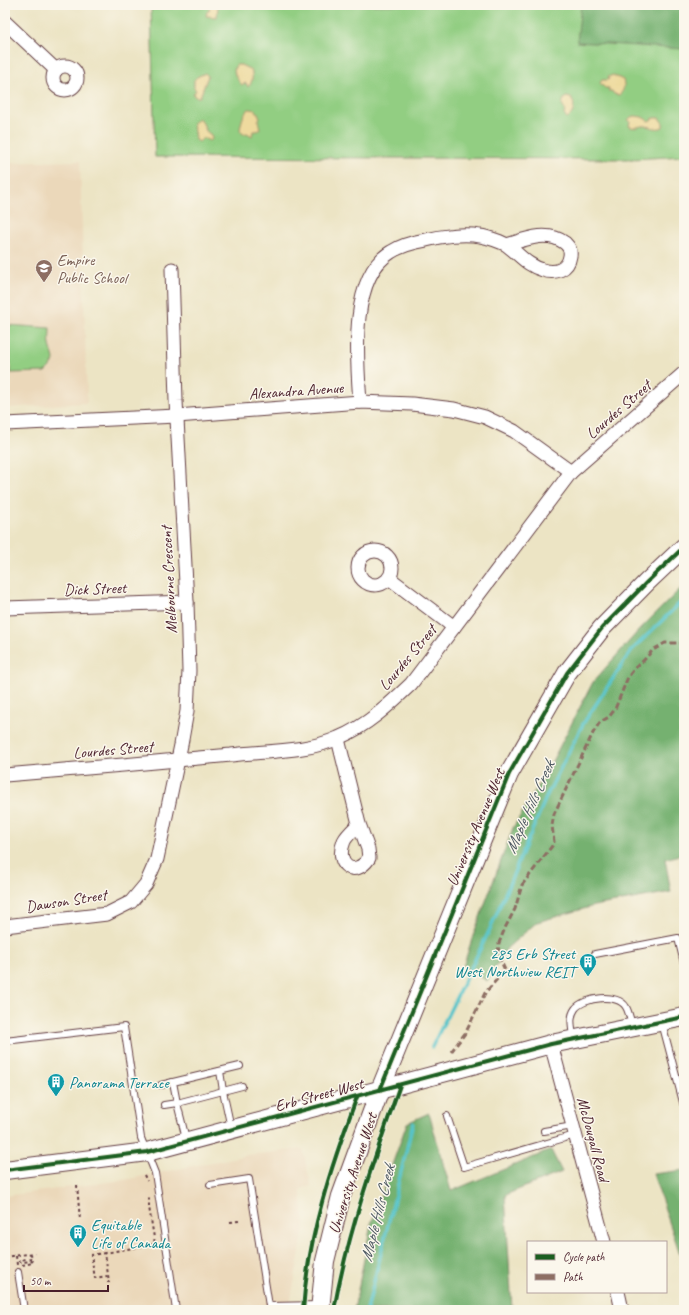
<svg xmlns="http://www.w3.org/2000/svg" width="689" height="1315" font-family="Caveat,sans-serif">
  <rect width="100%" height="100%" fill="#fbf7ec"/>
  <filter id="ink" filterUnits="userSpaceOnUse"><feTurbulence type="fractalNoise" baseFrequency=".025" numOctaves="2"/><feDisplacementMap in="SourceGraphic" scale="8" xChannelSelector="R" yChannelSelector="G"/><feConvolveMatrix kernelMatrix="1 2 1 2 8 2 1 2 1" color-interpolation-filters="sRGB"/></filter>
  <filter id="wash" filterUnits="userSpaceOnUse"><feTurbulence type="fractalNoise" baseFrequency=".012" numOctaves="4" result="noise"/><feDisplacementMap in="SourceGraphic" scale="16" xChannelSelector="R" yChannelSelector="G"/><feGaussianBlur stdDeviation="0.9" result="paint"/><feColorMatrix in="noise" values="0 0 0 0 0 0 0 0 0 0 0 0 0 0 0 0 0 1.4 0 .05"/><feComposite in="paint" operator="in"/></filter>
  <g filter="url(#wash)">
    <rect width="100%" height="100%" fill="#ece4c4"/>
    <!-- built -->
    <g fill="#ebd8ba">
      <path d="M80 161 87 403 5 408V163Z"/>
      <path d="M303 1149 311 1186 300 1189 305 1224 289 1310H5V1196L124 1180 248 1155Z"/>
    </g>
    <!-- green -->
    <g fill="#92ce82" stroke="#6e7656">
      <path d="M151 5H684V156L632 159 155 157Z"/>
      <path d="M7 325 50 328C50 333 49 340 50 345 54 361 58 359 45 372L11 373Z"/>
    </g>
    <!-- forest -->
    <g fill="#75b170" stroke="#60684e">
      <path d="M581 5H684V49L577 42Z"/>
      <path d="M684 585V854L665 859 671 892 594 906 537 922 507 948 487 981 463 967 473 936 513 828 548 769 593 682 640 629Z"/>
      <path d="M429 1113 451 1191 551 1150 562 1172 505 1195 512 1310H354L371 1224 407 1123Z"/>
      <path d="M684 1170V1266L653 1174Z"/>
    </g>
    <!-- sand -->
    <g fill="#eeda9e" stroke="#9c7c64">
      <path d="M207 5H218L217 17 206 16 207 12 210 9Z"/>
      <path d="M236 65H241L251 70C253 76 253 82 248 87L246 83 242 85C238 80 231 73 236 65Z"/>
      <path d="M205 73 208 76 200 97H195L193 94 196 90 194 88V80L197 77Z"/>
      <path d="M613 75 623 80C625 86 624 91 619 95L614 94 612 91H608L609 88H605L600 83 602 80H607L609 79 608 77Z"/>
      <path d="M566 97 571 98C576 104 574 115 567 118L564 115 565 110 562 104 564 99Z"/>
      <path d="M249 109 256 110 260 118 258 120 260 129 257 131H253L252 136 247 133 243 134 240 130C241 123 243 113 249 109Z"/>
      <path d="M635 116 642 117 649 121 654 118H659L663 123V127C657 130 652 127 646 126 639 125 635 130 629 126L630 121 628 120 631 117Z"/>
      <path d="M198 118 202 121 206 131 211 135 212 139 210 141 203 138 199 142 195 140 193 123Z"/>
    </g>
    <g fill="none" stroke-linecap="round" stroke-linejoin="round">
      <!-- stream -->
      <g stroke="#56c4ca" stroke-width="3.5">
        <path d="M432 1047 490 929 548 793 583 724 631 651 684 599"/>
        <path d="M367 1310 413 1123"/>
      </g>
    </g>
  </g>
  <g filter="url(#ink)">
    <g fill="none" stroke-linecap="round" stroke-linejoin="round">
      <defs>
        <g id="lane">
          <path d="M595 954 678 938 684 963"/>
          <path d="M662 1023 684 1106"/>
          <path d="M573 1037C572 1028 569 1017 575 1009 584 997 618 993 626 1007 629 1012 630 1019 632 1025"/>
          <path d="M5 1041 124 1027 141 1138 155 1173 176 1310"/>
          <path d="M220 1071 223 1091 242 1086"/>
          <path d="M161 1085 173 1082"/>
          <path d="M164 1105 177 1103 173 1082 240 1066"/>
          <path d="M447 1116 464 1167 575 1135"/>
          <path d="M544 1131 573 1126"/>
          <path d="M186 1139 177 1103 223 1091 231 1128"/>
          <path d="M210 1185 249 1179 269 1306 320 1305"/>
          <path d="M18 1272 24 1310"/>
        </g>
        <g id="street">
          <path d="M5 22 56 70"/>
          <circle cx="65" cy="78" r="12"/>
          <path d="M360 402C357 360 349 277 391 252 402 245 414 242 426 240 441 236 464 233 480 236 487 237 503 242 508 246 520 255 528 266 543 270 555 274 568 270 570 256 571 250 569 247 565 243 547 230 526 239 507 245"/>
          <path d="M5 424 177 416 360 402 412 404 454 409 485 417 514 431 571 472"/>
          <circle cx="375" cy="568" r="17"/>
          <path d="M389 578 454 627"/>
          <path d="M5 608 187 602"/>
          <path d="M338 739 359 824 368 849 369 858C355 879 334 866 344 841 347 835 354 829 359 824"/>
          <path d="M5 775C80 769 156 762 231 755 265 751 308 752 338 738 367 726 389 705 411 684L571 472 684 373"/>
          <path d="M5 926 107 914 131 902 146 884 157 859 181 745 187 711 189 671 187 602 176 401 172 269"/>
          <path d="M551 1044 604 1242"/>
          <path d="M618 1292 622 1310"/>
        </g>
        <g id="secondary">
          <path d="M5 1170 147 1152 551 1044 684 1017"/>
          <path d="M320 1310 325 1261 341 1196 380 1090 509 774 567 673 602 628 647 582 684 547"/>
        </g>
      </defs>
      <!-- lane casing -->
      <use href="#lane" stroke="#623d42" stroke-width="8"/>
      <!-- street casing -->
      <use href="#street" stroke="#623d42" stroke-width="15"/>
      <!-- secondary casing -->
      <use href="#secondary" stroke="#623d42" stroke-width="20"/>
      <!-- path -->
      <g stroke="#623d42" stroke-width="2" stroke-dasharray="3 3" stroke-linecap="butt">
        <path d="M144 1175 147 1181"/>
        <path d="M77 1185 80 1220"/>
        <path d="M230 1222 239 1221"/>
        <path d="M105 1253 91 1255 95 1278 107 1276"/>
        <path d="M16 1256 17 1265"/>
        <path d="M5 1257 35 1253"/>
        <path d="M22 1265 33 1263 32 1261 20 1262V1260L32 1258 31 1254"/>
        <path d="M107 1282H109L105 1253 155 1244 149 1207V1195"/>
      </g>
      <!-- lane -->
      <use href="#lane" stroke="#fff" stroke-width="6"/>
      <!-- street -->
      <use href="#street" stroke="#fff" stroke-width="13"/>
      <!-- secondary -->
      <use href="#secondary" stroke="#fff" stroke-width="18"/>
      <!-- quiet -->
      <path stroke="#8d6e63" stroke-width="3" stroke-dasharray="6 3" stroke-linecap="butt" d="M451 1052 466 1032 485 993 505 970 498 955 499 943 505 928 515 909 522 885 552 846 554 842 552 825 554 814 593 733 600 722 609 717 615 709 628 677 635 668 643 661 653 650 665 643H684"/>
      <defs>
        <g id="cycleway">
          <path d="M380 1090 509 774 567 673 602 628 647 582 684 547"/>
          <path d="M5 1170 147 1152 551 1044 684 1017"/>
          <path d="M303 1310C308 1236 331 1166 357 1097"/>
          <path d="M334 1310C348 1232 374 1159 400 1085"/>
        </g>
      </defs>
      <!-- cycleway casing -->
      <use href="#cycleway" stroke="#fbf7ec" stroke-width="6"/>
      <!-- cycleway -->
      <use href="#cycleway" stroke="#1b5e20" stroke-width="4"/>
    </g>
  </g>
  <!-- icons -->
  <defs>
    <symbol id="school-pin" viewBox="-11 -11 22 30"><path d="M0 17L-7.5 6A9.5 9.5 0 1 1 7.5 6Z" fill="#8d6e63" stroke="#fbf7ec"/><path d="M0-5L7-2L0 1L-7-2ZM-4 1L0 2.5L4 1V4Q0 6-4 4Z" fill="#fff"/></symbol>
    <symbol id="building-pin" viewBox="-11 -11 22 30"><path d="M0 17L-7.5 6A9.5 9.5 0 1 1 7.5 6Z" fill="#0f9aa8" stroke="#fbf7ec"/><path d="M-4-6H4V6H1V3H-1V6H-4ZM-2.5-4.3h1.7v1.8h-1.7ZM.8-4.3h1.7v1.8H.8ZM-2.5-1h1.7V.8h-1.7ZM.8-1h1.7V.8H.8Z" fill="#fff"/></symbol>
  </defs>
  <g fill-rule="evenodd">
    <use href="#school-pin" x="34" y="258" width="20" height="27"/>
    <use href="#building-pin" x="578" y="952" width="20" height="27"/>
    <use href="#building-pin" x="46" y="1072" width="20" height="27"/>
    <use href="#building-pin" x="68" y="1223" width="20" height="27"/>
  </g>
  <g text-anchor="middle" stroke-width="3" stroke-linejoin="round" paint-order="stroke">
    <!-- education labels -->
    <g font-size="16" fill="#785e54" stroke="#fbf7ec" text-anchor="start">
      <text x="57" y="265">Empire<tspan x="57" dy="18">Public School</tspan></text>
    </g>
    <!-- street labels -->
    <g font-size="16" fill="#4a1f2b" stroke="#fbf7ec">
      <text transform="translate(296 390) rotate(-4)" y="6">Alexandra Avenue</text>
      <text transform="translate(618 409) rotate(-41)" y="6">Lourdes Street</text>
      <text transform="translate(168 580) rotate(-93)" y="6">Melbourne Crescent</text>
      <text transform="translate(95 588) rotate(-2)" y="6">Dick Street</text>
      <text transform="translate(407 657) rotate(-50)" y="6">Lourdes Street</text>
      <text transform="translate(113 749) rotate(-5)" y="6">Lourdes Street</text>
      <text transform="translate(475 827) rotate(-67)" y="6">University Avenue West</text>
      <text transform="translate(66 900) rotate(-9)" y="6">Dawson Street</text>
      <text transform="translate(319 1094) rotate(-15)" y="6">Erb Street West</text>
      <text transform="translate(594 1139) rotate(75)" y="6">McDougall Road</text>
      <text transform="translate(352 1173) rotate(-72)" y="6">University Avenue West</text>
    </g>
    <!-- culture labels -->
    <g font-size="16" fill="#0d838f" stroke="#fbf7ec" text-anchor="start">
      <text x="575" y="959" text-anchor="end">285 Erb Street<tspan x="575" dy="18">West Northview REIT</tspan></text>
      <text x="69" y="1088">Panorama Terrace</text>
      <text x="91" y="1230">Equitable<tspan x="91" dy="18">Life of Canada</tspan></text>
    </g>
    <!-- water labels -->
    <g font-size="17" font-style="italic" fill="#4e5963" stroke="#fbf7ec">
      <text transform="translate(529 807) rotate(-66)" y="6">Maple Hills Creek</text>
      <text transform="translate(377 1213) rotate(-76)" y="6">Maple Hills Creek</text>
    </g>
  </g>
  <!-- margin -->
  <rect width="689" height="1315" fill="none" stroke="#fbf7ec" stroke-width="20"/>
  <!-- legend -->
  <rect x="527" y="1241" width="140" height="52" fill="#fbf7ec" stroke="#b4a19f"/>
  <rect x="535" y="1254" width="20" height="6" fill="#1b5e20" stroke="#b4a19f"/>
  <text x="563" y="1261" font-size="12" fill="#4a1f2b">Cycle path</text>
  <rect x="535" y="1274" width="20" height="6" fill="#8d6e63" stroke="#b4a19f"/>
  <text x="563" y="1281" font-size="12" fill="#4a1f2b">Path</text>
  <!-- scale -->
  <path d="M24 1285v6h84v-6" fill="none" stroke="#4a1f2b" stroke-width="2"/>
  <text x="30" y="1285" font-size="12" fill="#4a1f2b" stroke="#fbf7ec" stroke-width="3" paint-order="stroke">50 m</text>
</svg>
